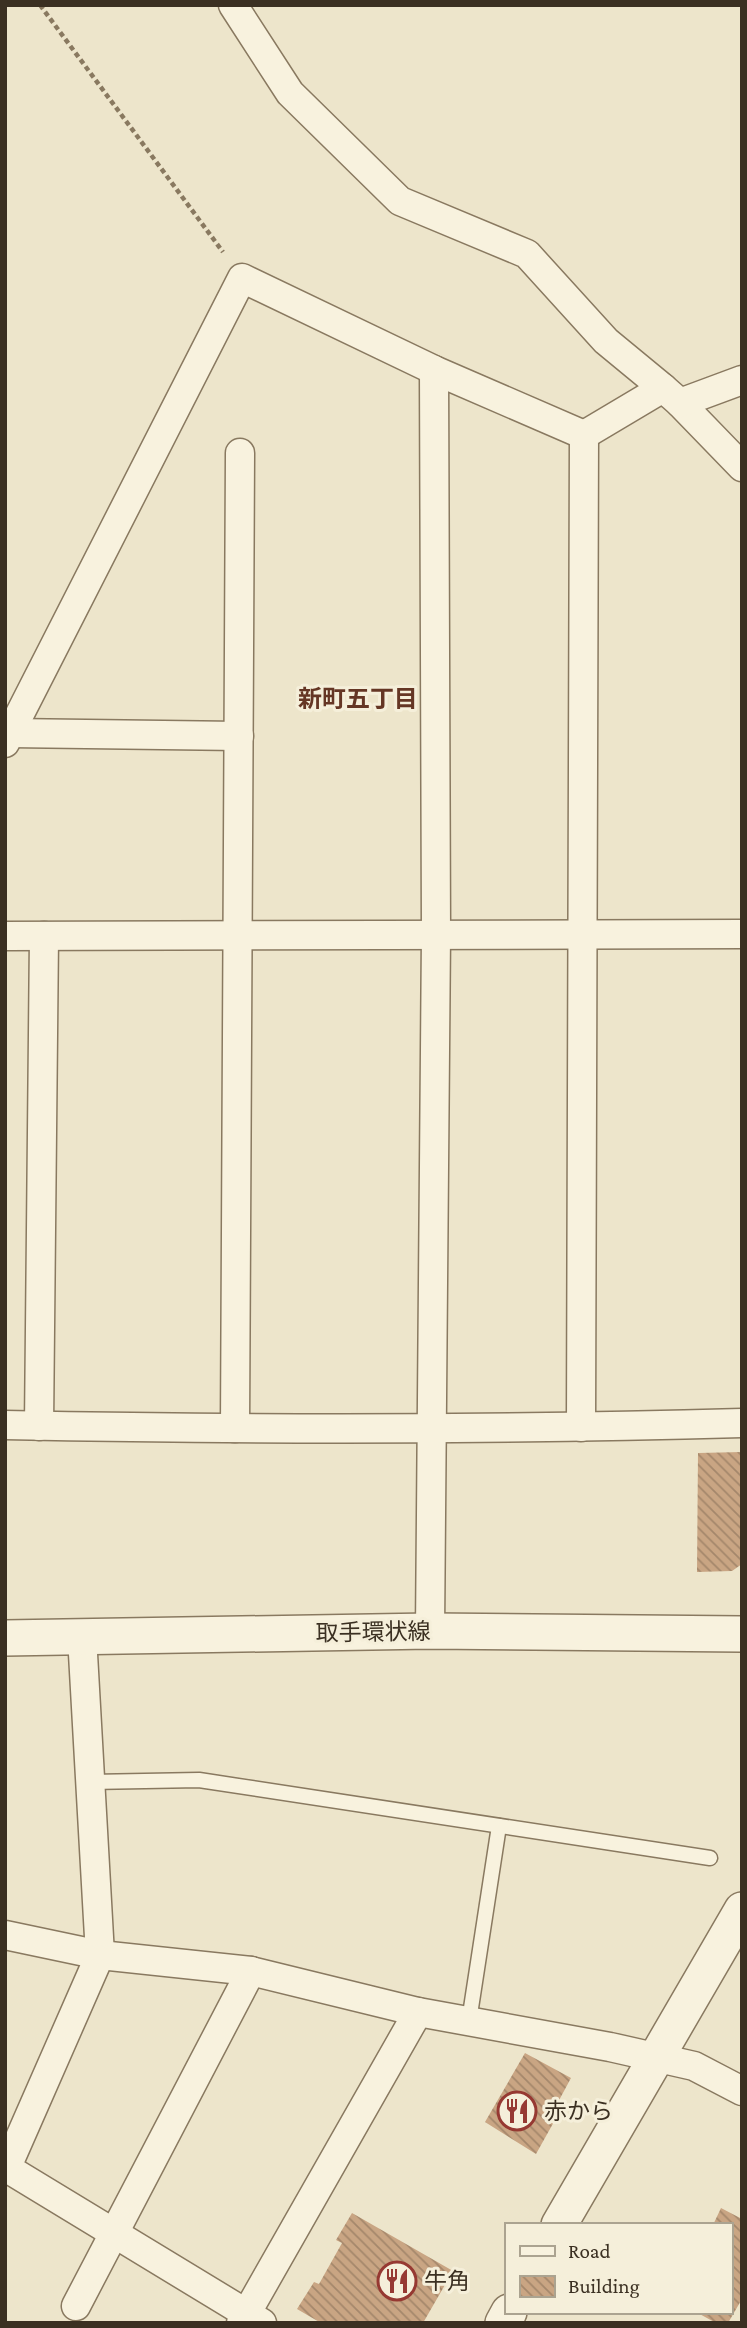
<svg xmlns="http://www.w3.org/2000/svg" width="747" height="2328" font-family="'Crimson Pro','Noto Sans JP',serif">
  <defs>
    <pattern id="building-back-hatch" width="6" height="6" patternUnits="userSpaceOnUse" patternTransform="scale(1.75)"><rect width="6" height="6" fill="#c9a583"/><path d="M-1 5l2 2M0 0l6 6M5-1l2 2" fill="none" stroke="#a4876b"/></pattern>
  </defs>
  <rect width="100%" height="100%" fill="#ede5cb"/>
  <!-- building -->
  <g fill="url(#building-back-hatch)">
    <path d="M742 1452V1564L732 1571 697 1572 698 1453Z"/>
    <path d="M525 2053 571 2078 550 2117 555 2120 536 2154 485 2122Z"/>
    <path d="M721 2208 742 2219V2299L728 2323H716L696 2312H731V2225H713Z"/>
    <path d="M352 2213 453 2271 423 2323H321L297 2309 314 2282 319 2284 342 2243 336 2240Z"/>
  </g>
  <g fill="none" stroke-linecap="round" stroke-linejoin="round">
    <defs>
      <g id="service">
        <path d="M90 1782 199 1780 710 1858"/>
        <path d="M469 2021 499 1826"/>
      </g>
      <g id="minor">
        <path d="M233 5 290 93 400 201 527 254 606 341 663 388"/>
        <path d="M680 403 742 467"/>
        <path d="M584 435 663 388 680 403 742 380"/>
        <path d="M10 733 239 736"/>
        <path d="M5 743 242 278 434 370 584 435"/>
        <path d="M5 936 742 934"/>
        <path d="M5 1425C251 1430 496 1430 742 1423"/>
        <path d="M39 1426 44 936"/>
        <path d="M581 1427 584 435"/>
        <path d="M235 1428 240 453"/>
        <path d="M430 1631 436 934 434 370"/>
        <path d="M5 1935 100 1955 251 1971 418 2012 610 2047 694 2066 742 2091"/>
        <path d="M5 2167 262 2323"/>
        <path d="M7 2167 100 1955 82 1636"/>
        <path d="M76 2306 251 1971"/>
        <path d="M241 2323 418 2012"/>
      </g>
      <g id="tertiary">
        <path d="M5 1638 430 1631 742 1634"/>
        <path d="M559 2225 742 1910"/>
        <path d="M503 2323 509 2312"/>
      </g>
    </defs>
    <!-- service casing -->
    <use href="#service" stroke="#897960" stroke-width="17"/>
    <!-- minor casing -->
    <use href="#minor" stroke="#897960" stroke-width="31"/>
    <!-- tertiary casing -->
    <use href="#tertiary" stroke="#897960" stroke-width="38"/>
    <!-- path -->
    <path stroke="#897960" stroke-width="4.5" stroke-dasharray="5 3.5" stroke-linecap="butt" d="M40 5 223 252"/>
    <!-- service -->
    <use href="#service" stroke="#f8f2de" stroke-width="14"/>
    <!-- minor -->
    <use href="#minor" stroke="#f8f2de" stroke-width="28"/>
    <!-- tertiary -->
    <use href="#tertiary" stroke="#f8f2de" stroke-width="35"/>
  </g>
  <!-- icons -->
  <defs>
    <symbol id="restaurant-ring" viewBox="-11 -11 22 22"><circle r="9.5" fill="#f5efda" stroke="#963932" stroke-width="1.5"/><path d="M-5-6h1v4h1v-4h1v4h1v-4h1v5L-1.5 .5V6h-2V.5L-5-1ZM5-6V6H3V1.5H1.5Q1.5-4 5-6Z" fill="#963932"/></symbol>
  </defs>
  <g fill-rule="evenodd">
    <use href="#restaurant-ring" x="495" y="2089" width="44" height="44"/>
    <use href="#restaurant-ring" x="375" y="2259" width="44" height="44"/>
  </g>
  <g text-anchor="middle" stroke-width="6" stroke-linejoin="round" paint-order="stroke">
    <!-- street labels -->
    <g font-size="23" fill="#3b3022" stroke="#f5efda">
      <text transform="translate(373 1632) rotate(-1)" y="8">取手環状線</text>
    </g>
    <!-- poi labels -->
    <g font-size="23" fill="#3b3022" stroke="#f5efda" text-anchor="start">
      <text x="544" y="2119">赤から</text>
      <text x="424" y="2289">牛角</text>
    </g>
    <!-- neighbourhood labels -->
    <g font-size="24" font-weight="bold" fill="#653624" stroke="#f5efda">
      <text x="358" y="707">新町五丁目</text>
    </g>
  </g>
  <!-- border -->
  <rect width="747" height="2328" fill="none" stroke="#3b3022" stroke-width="14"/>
  <!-- legend -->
  <rect x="505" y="2223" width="228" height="91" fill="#f5efda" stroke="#aba390" stroke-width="2"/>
  <rect x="520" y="2246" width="35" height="10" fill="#f8f2de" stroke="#aba390" stroke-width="2"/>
  <text x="568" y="2258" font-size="21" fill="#3b3022">Road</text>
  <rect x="520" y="2276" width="35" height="21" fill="url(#building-back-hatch)" stroke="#aba390" stroke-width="2"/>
  <text x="568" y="2293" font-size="21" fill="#3b3022">Building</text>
</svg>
